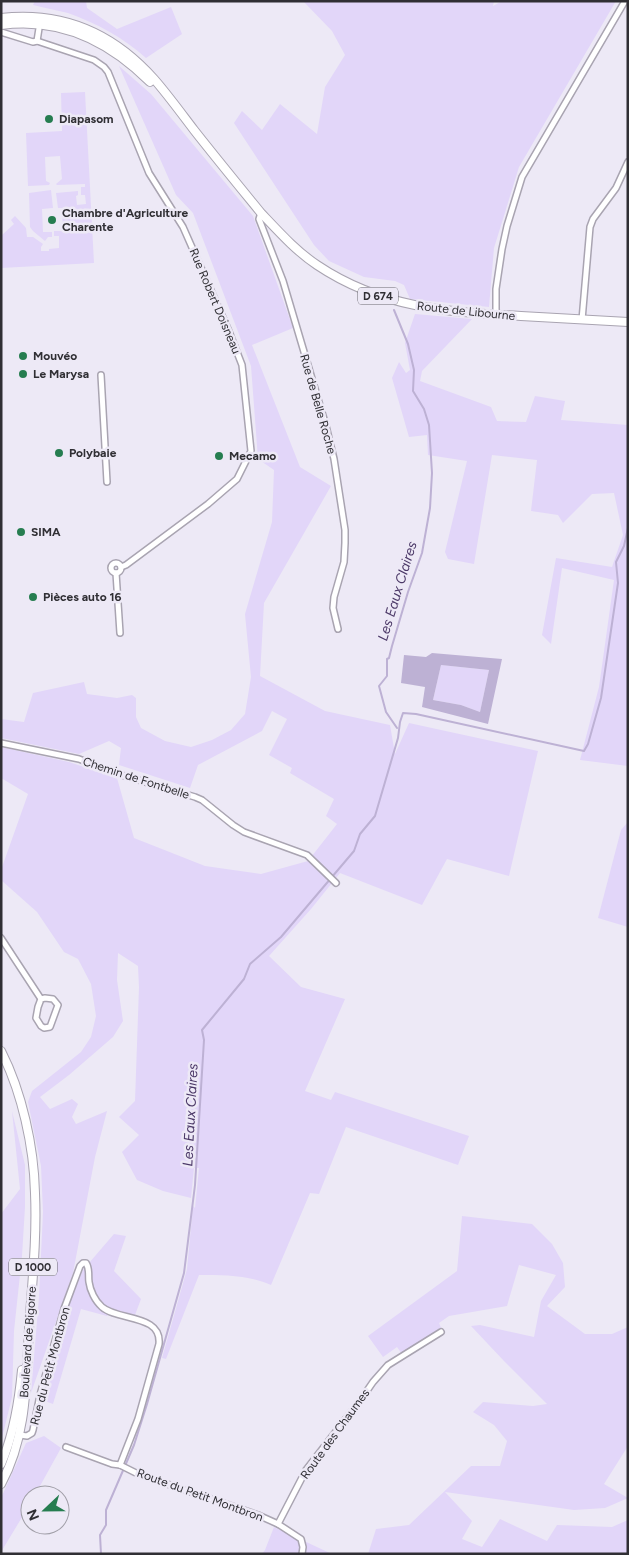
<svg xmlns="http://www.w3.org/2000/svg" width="629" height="1555" font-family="Figtree,sans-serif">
  <rect width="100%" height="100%" fill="#ede9f6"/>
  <!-- green -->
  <g fill="#e2d6f9">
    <path d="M35 1H86L87 8 117 29 171 7 182 34 146 58C124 38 96 23 68 13 56 10 44 8 33 5Z"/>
    <path d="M303 1H494L493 6 502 1H616L519 167 494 248 489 307 410 299 404 285 395 281 364 277 329 261 314 245 234 123 242 111 262 130 280 104 317 134 325 87 345 55 332 31Z"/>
    <path d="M119 66 151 94 253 216 293 328 252 345 300 467 331 486 264 603 260 676 325 711 390 725 395 754 409 723 538 751 509 876 447 859 422 905 340 873 311 909 269 956 301 987 345 999 305 1091 331 1100 335 1092 469 1136 458 1165 346 1127 319 1194 310 1193 271 1285C248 1275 224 1275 199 1275L166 1359 162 1358 187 1269 193 1206 195 1208 199 1168H194L191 1198 163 1191 137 1180 122 1152 139 1135 119 1117 135 1101 139 987 138 966 118 953 117 980 123 1021 113 1037 69 1075 40 1097 50 1109 72 1099 78 1104 72 1117 76 1124 107 1111 95 1157 73 1273 31 1393 39 1297 43 1212 41 1166 28 1102 32 1091 81 1052 91 1037 96 1016 91 984 78 959 64 952 37 912 1 880V870L28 794 1 778V747L69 762 117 778 134 838 205 866 261 874 308 861 337 824 326 816 334 799 290 773 292 768 269 755 287 719 272 711 262 731 198 765 190 788 119 765 121 748 109 741 79 754 1 738V719L24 722 33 693 84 682 87 694 117 698 132 695 136 698V717L141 728 165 741 191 747 212 740 231 730 245 714 251 677 245 614 272 522 274 470 258 459 251 366 193 213 176 195Z"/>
    <path d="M85 92 94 263 1 268V236L14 224 11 220 15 216 26 228 27 237H33L43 244 41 247V251H49V249L59 248V236H54V231H63L62 208H58L56 193 78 191V195L76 196 77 205 86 204 85 195H81V187H85V184L57 185 56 184 62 179 60 156 45 157 46 181 50 183 49 185 28 186 26 133 62 131 61 93Z"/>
    <path d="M51 190 53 208 42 209 43 232H52V237H48L45 241 33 231 30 227 29 193Z"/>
    <path d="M415 314 472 319 422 371 420 381 491 407 497 421 526 422 535 396 565 401 561 420 628 425V766L580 760 599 687 614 580 562 568 551 644 542 635 556 558 612 567 623 535 614 493 592 494 563 523 558 515 531 511 537 460 492 455 474 564 448 559 445 552 467 461 428 455 427 435 409 437 392 378 399 362 406 373 410 370 405 343Z"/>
    <path d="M441 665 489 670 480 712 461 705 433 700Z"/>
    <path d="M628 822V927L598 918 621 830Z"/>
    <path d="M12 1111 25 1165V1207L22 1256 14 1331 12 1397 1 1442V1214L20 1189Z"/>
    <path d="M462 1216 532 1224 552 1244 563 1263 565 1287 547 1306 585 1334H612L628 1327V1446L604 1484 628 1498 605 1508 574 1510 445 1492 472 1521 462 1539 482 1547 500 1519 547 1541 557 1525 612 1527 628 1520V1554H368L376 1529 409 1525 471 1466H500L507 1441 494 1425 473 1412 483 1402 533 1406 547 1404 504 1361 471 1326 480 1325 534 1337 541 1301 556 1275 519 1265 507 1306 449 1316 439 1323 442 1330 402 1354 397 1347 383 1357 368 1336 457 1271Z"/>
    <path d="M114 1234 126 1236 114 1271 141 1299 135 1315 112 1310 107 1316 81 1309 53 1404 45 1401 66 1312 83 1270Z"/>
    <path d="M44 1436 61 1448 35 1495H30V1504L1 1552V1498L26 1443Z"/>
    <path d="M274 1527 332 1554H262L265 1550Z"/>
  </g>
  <!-- water -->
  <path fill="#bdb1d4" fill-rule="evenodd" d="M432 653 502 659 488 724 422 707 425 687 401 683 404 655 426 657ZM441 665 489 670 480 712 461 705 433 700Z"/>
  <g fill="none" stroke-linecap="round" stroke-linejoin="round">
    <!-- stream -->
    <g stroke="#bdb1d4" stroke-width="2">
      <path d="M394 310 408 344 414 370 413 391 424 409 429 425 432 473 430 508 422 553 408 592 392 646 389 658 387 659V676L379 686 386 712 397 728"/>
      <path d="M101 1554 100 1535 106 1525V1510L134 1445 147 1404 184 1273 195 1185 204 1040 202 1030 244 979 250 964 281 937 354 851 360 834 375 816 398 738 400 722 403 713 416 714 584 751 588 744 601 698 618 583 616 562 624 546 628 528"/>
    </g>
    <defs>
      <g id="minor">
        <path d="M1 32 33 42 37 41 94 60 104 67 108 72 149 173 183 227 228 329 242 365 251 451 237 479 208 504 126 565 121 567"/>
        <path d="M37 41 40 22"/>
        <path d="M261 213 259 219 283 281 326 426 334 459 345 530V543L344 562 334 597 333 608 338 629"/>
        <path d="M496 315V289L502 249 507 226 522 177 625 1"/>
        <path d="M582 320 590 227 593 219 616 188 628 162"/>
        <path d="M101 375 107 482"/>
        <circle cx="116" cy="568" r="5"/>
        <path d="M116 573 120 633"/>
        <path d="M1 743 79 759 118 774 195 797 202 800 233 825 244 832 307 855 336 883"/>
        <path d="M1 938 41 999"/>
        <path d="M45 998 53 999 58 1005 50 1027 44 1028 41 1026 36 1018 38 1007 41 999Z"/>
        <path d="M20 1435 27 1436 32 1433 33 1430 40 1395 64 1309 80 1266 83 1263H86C90 1269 88 1276 89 1282 90 1290 95 1301 102 1307 118 1321 162 1314 159 1344L138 1419 120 1465"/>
        <path d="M66 1447 112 1464 120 1465"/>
        <path d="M120 1465 138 1474 258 1515 278 1524"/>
        <path d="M302 1554 303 1547 301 1539 278 1524 306 1470 362 1398 373 1382 388 1365 441 1332"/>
      </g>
      <g id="primary">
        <path d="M1 18C63 11 113 33 154 79 168 95 181 113 194 130 216 158 239 186 261 213 279 232 296 251 317 265 381 308 447 312 521 316 557 318 592 320 628 322"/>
        <path d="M1 25C60 17 109 41 150 82"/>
        <path d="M1 1051C22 1092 34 1147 35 1193 37 1239 32 1284 29 1329 26 1382 27 1437 1 1484"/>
        <path d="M1 1464C14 1434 19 1402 22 1370"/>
      </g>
    </defs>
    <!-- minor casing -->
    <use href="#minor" stroke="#a9a4b1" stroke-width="8"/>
    <!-- primary casing -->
    <use href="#primary" stroke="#a9a4b1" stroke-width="10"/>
    <!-- minor -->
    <use href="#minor" stroke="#fff" stroke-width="5"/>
    <!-- primary -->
    <use href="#primary" stroke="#fff" stroke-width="8"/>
  </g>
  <!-- markers -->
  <g fill="#267d50" stroke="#ede9f6" stroke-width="2">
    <circle cx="49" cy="119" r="5"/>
    <circle cx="52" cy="220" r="5"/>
    <circle cx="23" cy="356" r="5"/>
    <circle cx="23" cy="374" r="5"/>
    <circle cx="59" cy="453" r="5"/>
    <circle cx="219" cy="456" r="5"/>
    <circle cx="21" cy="532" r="5"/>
    <circle cx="33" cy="597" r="5"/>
  </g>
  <g text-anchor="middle" stroke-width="5" stroke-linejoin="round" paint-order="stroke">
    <!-- shield labels -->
    <g fill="#ede9f6" stroke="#69676e" stroke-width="1">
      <rect x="358" y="287.5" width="40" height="17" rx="4"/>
      <rect x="9" y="1258.5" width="48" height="17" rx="4"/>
    </g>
    <g font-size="11" font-weight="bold" fill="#302f34">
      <text x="378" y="300">D 674</text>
      <text x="33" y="1271">D 1000</text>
    </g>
    <!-- poi labels -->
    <g font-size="12" font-weight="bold" fill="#302f34" stroke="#ede9f6" text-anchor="start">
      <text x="59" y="123">Diapasom</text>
      <text x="62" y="217">Chambre d'Agriculture<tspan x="62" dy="14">Charente</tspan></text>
      <text x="33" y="360">Mouvéo</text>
      <text x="33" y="378">Le Marysa</text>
      <text x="69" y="457">Polybaie</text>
      <text x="229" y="460">Mecamo</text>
      <text x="31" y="536">SIMA</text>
      <text x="43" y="601">Pièces auto 16</text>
    </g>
    <!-- street labels -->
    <g font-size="12" fill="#302f34" stroke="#ede9f6">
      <text transform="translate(215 301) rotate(67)" y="4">Rue Robert Doisneau</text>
      <text transform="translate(466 311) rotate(6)" y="4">Route de Libourne</text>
      <text transform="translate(318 404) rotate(74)" y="4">Rue de Belle Roche</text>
      <text transform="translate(136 778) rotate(18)" y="4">Chemin de Fontbelle</text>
      <text transform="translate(28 1342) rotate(-86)" y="4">Boulevard de Bigorre</text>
      <text transform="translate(50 1366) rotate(-75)" y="4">Rue du Petit Montbron</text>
      <text transform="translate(335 1434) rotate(-54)" y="4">Route des Chaumes</text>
      <text transform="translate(200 1495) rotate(20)" y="4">Route du Petit Montbron</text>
    </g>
    <!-- water labels -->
    <g font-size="14" font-style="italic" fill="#4b3867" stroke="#ede9f6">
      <text transform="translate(397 591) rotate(-73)" y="5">Les Eaux Claires</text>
      <text transform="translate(190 1115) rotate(-87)" y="5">Les Eaux Claires</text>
    </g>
  </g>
  <!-- border -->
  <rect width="629" height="1555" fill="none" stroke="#302f34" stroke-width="5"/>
  <!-- north arrow -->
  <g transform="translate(45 1510) rotate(248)"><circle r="24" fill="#ede9f6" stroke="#a19fa8"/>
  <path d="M0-4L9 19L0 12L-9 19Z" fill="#267d50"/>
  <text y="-8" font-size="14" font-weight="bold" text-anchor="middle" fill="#302f34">N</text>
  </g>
</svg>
